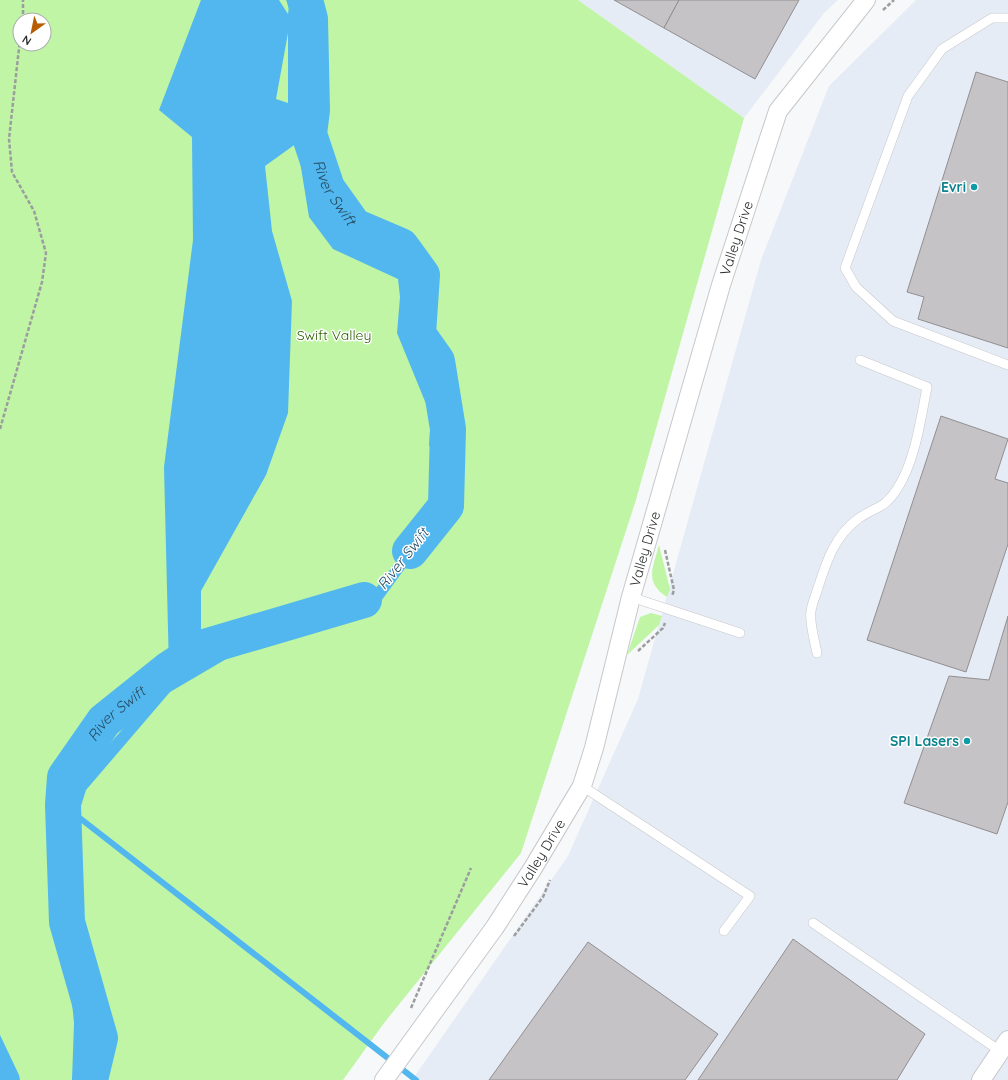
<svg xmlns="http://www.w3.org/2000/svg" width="1008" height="1080" font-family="Quicksand,sans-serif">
  <rect width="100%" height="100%" fill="#f6f8fa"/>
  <!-- built -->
  <g fill="#e6ecf5">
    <path d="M578 0H838L824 13 744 118Z"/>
    <path d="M916 0H1008V1080H412L568 856 638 699 761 260 829 86Z"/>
  </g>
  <!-- green -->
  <g fill="#bff5a4" fill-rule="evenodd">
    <path d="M0 0H578L744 118 635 503 521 853 384 1023 343 1080H0ZM20 20H44V44H20Z"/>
    <path d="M659 545 670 589 667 597C644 582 653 568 659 545Z"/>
    <path d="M651 613 662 616 659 625 627 655 640 617Z"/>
  </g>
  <!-- water -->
  <g fill="#52b7ee" fill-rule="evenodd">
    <path d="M201 0H279L288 14 289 7 286 0H300L303 11 304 107 312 110 309 134 302 139 319 205 343 237 398 264 410 275 412 330 431 360 444 449 451 469 438 523 379 604 245 648 170 692 86 790 73 831V897L84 1024 83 1080H72L74 1023 57 846 72 786 161 686 241 640 370 596 429 518 441 471 429 445 431 416 397 333 400 297 398 279 333 249 309 217 297 143 265 166 272 231 292 301 288 413 266 475 201 591V648L169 669 164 467 193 240 192 137 159 110ZM288 33V103L276 99Z"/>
    <path d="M0 1035 19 1075 20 1080H0Z"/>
  </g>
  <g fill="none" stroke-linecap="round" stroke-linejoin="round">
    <!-- stream -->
    <path stroke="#52b7ee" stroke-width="6" d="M63 805 416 1080"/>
    <!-- river -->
    <g stroke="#52b7ee" stroke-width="36">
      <path id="s1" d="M305 0 310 19 312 110 309 134 327 188 354 226 401 246 422 275 418 334 437 361 448 429 446 506 410 551"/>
      <path id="s2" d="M90 1080 100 1038 67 922 63 805 65 777 104 721 169 669 201 648 364 600"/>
    </g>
  </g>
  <!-- building -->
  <g fill="#c5c3c5" stroke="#918f91">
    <path d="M614 0H679L664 28Z"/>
    <path d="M679 0H799L755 79 664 28Z"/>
    <path d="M976 72 1008 82V348L918 319 924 297 907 292Z"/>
    <path d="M941 416 1008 439 995 479 1008 483V544L966 672 867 640Z"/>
    <path d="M1008 616V802L997 834 904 803 949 676 989 680Z"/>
    <path d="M793 939 925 1034 897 1080H698Z"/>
    <path d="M588 942 718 1034 685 1080H489Z"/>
  </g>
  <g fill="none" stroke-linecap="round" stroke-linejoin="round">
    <defs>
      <g id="lane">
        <path d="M1008 18H992L942 49 908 96 845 268 856 287 893 321 1008 365"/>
        <path d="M631 597 740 633"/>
        <path d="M817 653C815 642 809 622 811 611 812 604 815 597 817 591 826 563 834 536 859 518 877 506 884 509 897 489 915 462 921 418 927 387L860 360"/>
        <path d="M582 786 750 896 724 931"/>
        <path d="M813 923 1000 1051"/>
      </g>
      <g id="street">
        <path id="s3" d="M384 1080 495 927 533 868 582 786 594 748 631 597 721 285 778 111 866 0"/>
        <path d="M981 1080 1008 1040"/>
      </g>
    </defs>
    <!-- lane casing -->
    <use href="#lane" stroke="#c7c8ca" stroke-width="10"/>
    <!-- street casing -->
    <use href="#street" stroke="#c7c8ca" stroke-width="20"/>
    <!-- path -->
    <g stroke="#9b9d9e" stroke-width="2.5" stroke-dasharray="4 2" stroke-linecap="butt">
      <path d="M883 10 894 0"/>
      <path d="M23 20V0"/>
      <path d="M0 429 42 282 46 253 34 211 12 172 9 139 20 39"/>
      <path d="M665 550 674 590 672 596"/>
      <path d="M638 651 663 628 665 623"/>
      <path d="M514 936 543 897 550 880"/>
      <path d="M411 1008 471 868"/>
    </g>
    <!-- lane -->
    <use href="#lane" stroke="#fff" stroke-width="9"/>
    <!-- street -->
    <use href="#street" stroke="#fff" stroke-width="18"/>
  </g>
  <!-- markers -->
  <g fill="#0f9aa8" stroke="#fff" stroke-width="1.5">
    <circle cx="974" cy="187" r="4"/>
    <circle cx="967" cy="741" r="4"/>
  </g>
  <g text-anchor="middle" stroke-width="3" stroke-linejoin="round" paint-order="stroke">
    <!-- culture labels -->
    <g font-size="14" font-weight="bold" fill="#0d838f" stroke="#fff" text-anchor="end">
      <text x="966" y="192">Evri</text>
      <text x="959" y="746">SPI Lasers</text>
    </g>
    <!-- street labels -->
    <g font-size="14" fill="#2b2c2c" stroke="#fff">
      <text dy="5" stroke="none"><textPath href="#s3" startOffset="924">Valley Drive</textPath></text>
      <text dy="5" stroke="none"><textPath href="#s3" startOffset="600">Valley Drive</textPath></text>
      <text dy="5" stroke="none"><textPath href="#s3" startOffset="276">Valley Drive</textPath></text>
    </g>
    <!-- park labels -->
    <g font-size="14" fill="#2d5d07" stroke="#fff">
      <text x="334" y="340">Swift Valley</text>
    </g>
    <!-- water labels -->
    <g font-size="15" font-style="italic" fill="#254e66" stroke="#fff">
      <text dy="5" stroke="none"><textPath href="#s1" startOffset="199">River Swift</textPath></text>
      <text transform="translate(403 559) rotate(-52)" y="5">River Swift</text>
      <text dy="5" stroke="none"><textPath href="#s2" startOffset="391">River Swift</textPath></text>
    </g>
  </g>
  <!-- north arrow -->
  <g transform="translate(32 32) rotate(213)"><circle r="19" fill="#ffffff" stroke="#aaabab"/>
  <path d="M0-3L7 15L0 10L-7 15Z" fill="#b75c00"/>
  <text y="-6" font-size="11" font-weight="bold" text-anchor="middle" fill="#2b2c2c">N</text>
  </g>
</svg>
